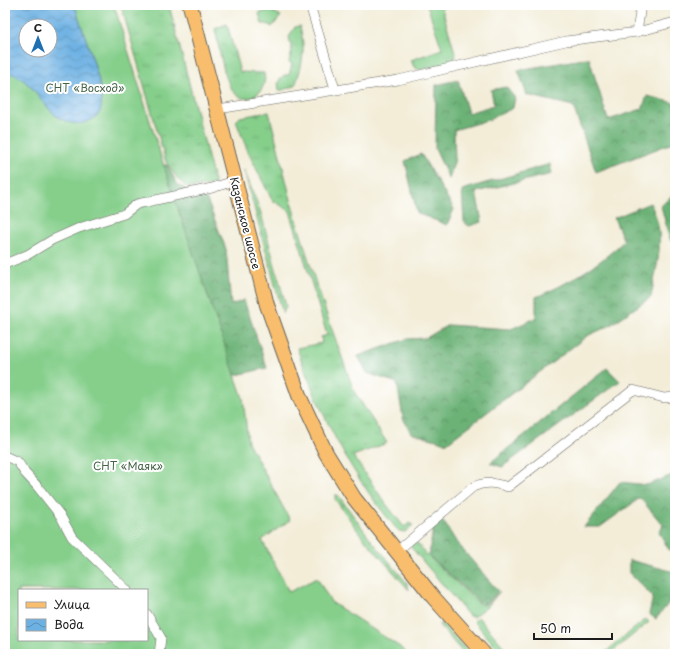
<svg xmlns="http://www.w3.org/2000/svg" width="680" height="659" font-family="'Playpen Sans',sans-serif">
  <defs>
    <pattern id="grass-tufts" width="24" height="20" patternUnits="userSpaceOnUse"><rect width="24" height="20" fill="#85cf8b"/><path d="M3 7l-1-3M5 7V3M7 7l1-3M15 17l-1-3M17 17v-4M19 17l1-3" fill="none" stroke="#72b177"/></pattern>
    <pattern id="forest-crowns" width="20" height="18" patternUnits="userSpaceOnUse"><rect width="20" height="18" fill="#6cb277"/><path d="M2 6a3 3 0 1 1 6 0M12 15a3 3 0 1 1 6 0" fill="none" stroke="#589061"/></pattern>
    <pattern id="water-waves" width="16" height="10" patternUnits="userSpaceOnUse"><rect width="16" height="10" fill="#6db1e3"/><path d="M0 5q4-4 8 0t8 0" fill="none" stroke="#598fb7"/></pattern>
  </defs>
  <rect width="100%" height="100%" fill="#fff"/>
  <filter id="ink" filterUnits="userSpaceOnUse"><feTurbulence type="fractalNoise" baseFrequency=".025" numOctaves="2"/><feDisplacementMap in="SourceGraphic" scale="8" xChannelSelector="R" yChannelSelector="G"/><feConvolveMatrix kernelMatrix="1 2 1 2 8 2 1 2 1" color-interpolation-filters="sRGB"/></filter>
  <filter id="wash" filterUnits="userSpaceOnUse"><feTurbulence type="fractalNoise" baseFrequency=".012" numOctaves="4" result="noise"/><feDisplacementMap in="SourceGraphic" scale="16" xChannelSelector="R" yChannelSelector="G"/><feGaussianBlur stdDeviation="0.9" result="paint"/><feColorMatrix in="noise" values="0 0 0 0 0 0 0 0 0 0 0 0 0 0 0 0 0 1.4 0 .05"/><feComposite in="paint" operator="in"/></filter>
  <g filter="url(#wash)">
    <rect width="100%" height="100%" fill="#f3edd8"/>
    <!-- grass -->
    <g fill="url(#grass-tufts)" stroke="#507654">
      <path d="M121 5H169L215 184C183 191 185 189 166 162Z"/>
      <path d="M427 5H441L456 56 452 62 420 70 414 67 411 60 442 49Z"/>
      <path d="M270 10 281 16 272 27 267 24H262L259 13Z"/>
      <path d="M227 24 240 72 264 73C269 93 245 108 233 91 223 78 219 46 215 29Z"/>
      <path d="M300 26C306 50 303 63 295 86L279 91 278 82 284 75H289L292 64 289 62 292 51 289 37 295 27Z"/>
      <path d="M269 112 294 212 317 287 354 391 387 443 353 456 386 504 404 527 410 523 413 525 405 532 399 531 395 527C383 512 371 497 360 480 333 439 313 394 297 348L322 343 321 337 327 335 290 211 272 200 248 152 236 121 240 117Z"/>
      <path d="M244 170 260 210 286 306 283 314Z"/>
      <path d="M335 495H338L372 541 407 583 409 590 361 535 335 499Z"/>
      <path d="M415 541 428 556 481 605 490 602 500 591 487 607 473 617 469 616 411 547V543Z"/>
      <path d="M478 617 510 654H502L474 621Z"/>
      <path d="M646 619 649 622 609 654H603Z"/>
      <path d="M441 622 470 654H464L439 625Z"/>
    </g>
    <!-- forest -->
    <g fill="url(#forest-crowns)" stroke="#44674a">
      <path d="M589 58 608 120 642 109 647 96 675 103V142L596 172 573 106 527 95 518 70Z"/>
      <path d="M458 80 468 113 494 105 491 90 506 87 515 98 513 108 488 120 454 130 455 159 449 179 435 149 436 85Z"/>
      <path d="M421 154 454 209 447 225 417 213 405 161Z"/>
      <path d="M550 164 552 174 476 192 482 222 469 226 464 222 462 190Z"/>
      <path d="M167 165 178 185 207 200 226 249 231 305 244 300 267 368 215 380 150 166Z"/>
      <path d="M675 192V247L670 239 661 206Z"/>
      <path d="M650 203C667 235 657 263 651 297L609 326 587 336 447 443 411 433 403 418 397 383 367 373 358 356 407 339 426 338 448 325 511 329 536 318V297C568 284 599 265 624 241L614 218Z"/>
      <path d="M607 368 620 381 502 467 490 463Z"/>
      <path d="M675 474V552L669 550 659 532 663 525 640 498 600 527H584L620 482 647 485Z"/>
      <path d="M442 519 457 543 498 591 490 600 482 604 429 556 433 528Z"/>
      <path d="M629 560 675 572V595L656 619 649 614 653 597 629 573Z"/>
    </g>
    <!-- garden -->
    <path fill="#85cf8b" stroke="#507654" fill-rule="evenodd" d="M5 5H114L172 192 243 398 248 442 290 520 262 540 289 592 317 578 331 602 400 647 407 654H5ZM26 26H50V50H26ZM19 590H147V640H19Z"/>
    <!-- water -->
    <path fill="url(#water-waves)" stroke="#446680" fill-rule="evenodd" d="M5 5H75C81 30 108 89 100 111 98 117 90 121 83 123 74 125 62 121 55 115 38 99 29 76 5 72ZM26 26H50V50H26Z"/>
  </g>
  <g filter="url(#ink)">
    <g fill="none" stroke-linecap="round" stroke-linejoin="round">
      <defs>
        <g id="minor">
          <path d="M310 5 335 89"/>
          <path d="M637 32 641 5"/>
          <path d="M218 109 398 80 566 41 637 32 675 22"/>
          <path d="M5 264 27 255 52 240 79 228 124 214 137 204 212 188 234 181"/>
          <path d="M5 456 18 462 25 473 37 486 60 515 72 537 127 590"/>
          <path d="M396 552 473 487C486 481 495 483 508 487L633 390 664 398 675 397"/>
          <path d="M147 614 161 638 159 654"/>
        </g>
        <path id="primary" d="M190 5 267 305 300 398 326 453 354 498 433 597 484 654"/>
      </defs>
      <!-- minor casing -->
      <use href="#minor" stroke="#67655e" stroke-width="10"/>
      <!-- primary casing -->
      <use href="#primary" stroke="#67655e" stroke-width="16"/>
      <!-- minor -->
      <use href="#minor" stroke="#fff" stroke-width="9"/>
      <!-- primary -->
      <use href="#primary" stroke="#f9be6d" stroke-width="14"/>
    </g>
  </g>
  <g text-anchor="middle" stroke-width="4" stroke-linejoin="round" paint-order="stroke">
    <!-- park labels -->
    <g font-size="11" fill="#466448" stroke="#fff">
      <text x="85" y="92">СНТ «Восход»</text>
      <text x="128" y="470">СНТ «Маяк»</text>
    </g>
    <!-- street labels -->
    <g font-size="11" fill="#1c1c1c" stroke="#fff">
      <text transform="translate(245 223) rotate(76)" y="4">Казанское шоссе</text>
    </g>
  </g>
  <!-- margin -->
  <rect width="680" height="659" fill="none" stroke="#fff" stroke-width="20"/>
  <!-- legend -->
  <rect x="18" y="589" width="130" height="52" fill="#ffffff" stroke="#a4a4a4"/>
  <rect x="26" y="602" width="20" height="6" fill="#f9be6d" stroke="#a4a4a4"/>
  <text x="54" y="609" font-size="12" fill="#1c1c1c">Улица</text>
  <rect x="26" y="619" width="20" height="12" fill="url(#water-waves)" stroke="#a4a4a4"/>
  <text x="54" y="629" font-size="12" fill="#1c1c1c">Вода</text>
  <!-- north arrow -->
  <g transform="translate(38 38)"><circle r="19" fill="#ffffff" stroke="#a4a4a4"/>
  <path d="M0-3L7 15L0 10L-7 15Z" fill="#1f6fb2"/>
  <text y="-6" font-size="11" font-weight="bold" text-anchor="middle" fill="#1c1c1c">С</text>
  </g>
  <!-- scale -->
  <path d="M534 633v6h78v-6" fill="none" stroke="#1c1c1c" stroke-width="2"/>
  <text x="540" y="633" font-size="12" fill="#1c1c1c" stroke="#ffffff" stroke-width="3" paint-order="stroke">50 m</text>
</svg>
